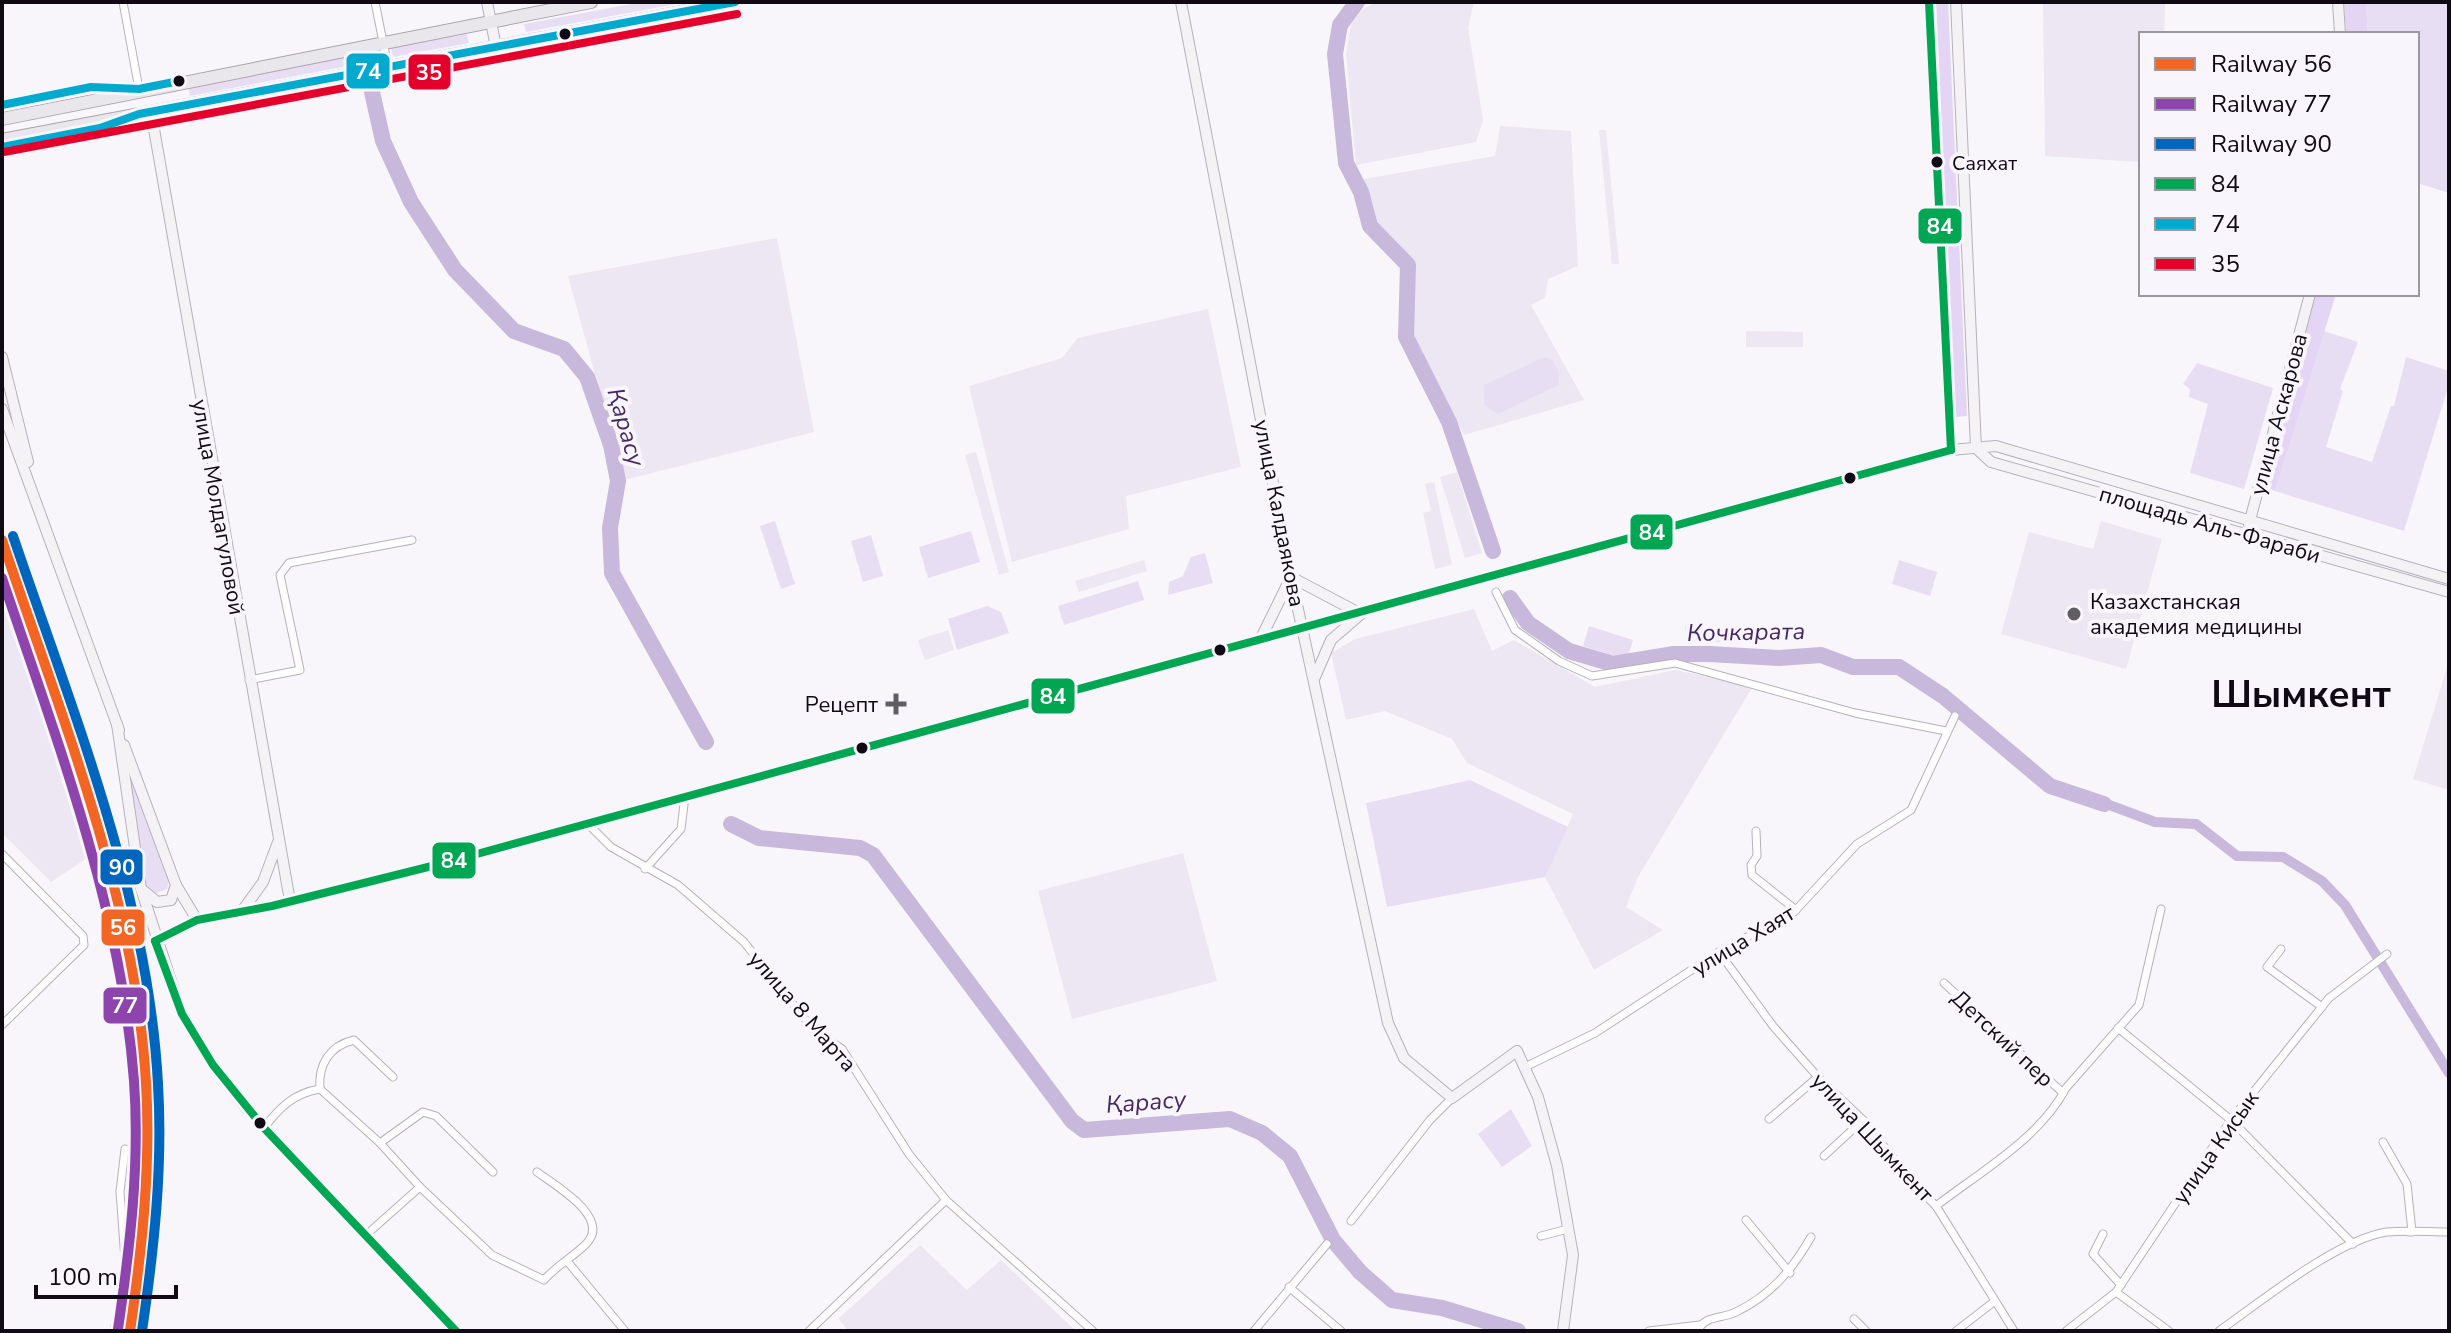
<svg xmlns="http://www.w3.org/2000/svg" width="2451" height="1333" font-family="'Nunito Sans',sans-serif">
  <rect width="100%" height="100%" fill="#f8f6fb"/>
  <!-- built -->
  <g fill="#ece7f2">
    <path d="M1376 2H1474L1468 27 1483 120 1476 142 1356 165 1346 54 1351 24 1362 10Z"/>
    <path d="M2043 2H2165L2164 34H2141V162L2045 156Z"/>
    <path d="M1500 126 1571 131 1578 266 1548 279 1545 298 1531 305 1584 400 1464 435 1412 337 1416 266 1377 224 1364 179 1495 156Z"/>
    <path d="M1599 130H1606L1619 264H1612Z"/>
    <path d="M777 238 814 432 624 480 568 276Z"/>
    <path d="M1208 309 1241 467 1126 496 1129 529 1012 562 969 386 1062 358 1078 338Z"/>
    <path d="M1746 331 1803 332V347H1746Z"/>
    <path d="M976 452 1009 572 999 575 965 455Z"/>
    <path d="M1457 472 1482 553 1465 558 1440 477Z"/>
    <path d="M1434 482 1452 565 1435 569 1423 513 1431 511 1425 484Z"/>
    <path d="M2101 521 2162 539 2126 669 2001 634 2029 532 2093 549Z"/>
    <path d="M1144 560 1147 571 1079 592 1075 581Z"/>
    <path d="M2 594 90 856 51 882 2 833Z"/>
    <path d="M1474 609 1492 651 1514 640 1595 687 1675 670 1753 686 1638 877 1626 907 1663 930 1594 970 1545 877 1573 814 1467 763 1452 739 1385 711 1346 720 1331 653 1355 639Z"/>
    <path d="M1685 625 1750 626V643L1685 642Z"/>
    <path d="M948 630 954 650 925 660 918 640Z"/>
    <path d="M2449 661V790L2413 779Z"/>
    <path d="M1183 853 1217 981 1072 1019 1038 891Z"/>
    <path d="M920 1245 967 1290 1001 1260 1076 1331H849L838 1319Z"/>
  </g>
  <!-- green -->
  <g fill="#e8def3">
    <path d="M642 2H687L526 32 524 24Z"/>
    <path d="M2366 2H2449V193L2417 183V34H2368Z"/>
    <path d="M467 34 469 43 393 57 391 48Z"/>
    <path d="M378 51 380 60 190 96 188 87Z"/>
    <path d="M2324 331 2358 342 2340 389 2343 391 2326 447 2372 462 2391 406H2394L2406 357 2449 371V384L2404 531 2275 491Z"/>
    <path d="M1545 357C1557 361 1561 372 1558 385L1498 414 1484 404V385Z"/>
    <path d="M2197 363 2273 388 2244 489 2190 473 2208 404 2189 397 2190 389 2183 384Z"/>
    <path d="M775 521 795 584 781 589 760 526Z"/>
    <path d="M971 531 980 562 928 578 919 547Z"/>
    <path d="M871 535 883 576 863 582 851 541Z"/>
    <path d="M1205 553 1213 583 1168 595 1169 582 1183 576 1191 557Z"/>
    <path d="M1899 560 1937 572 1930 596 1892 584Z"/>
    <path d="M1138 581 1144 600 1064 625 1058 606Z"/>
    <path d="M987 606 1001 612 1009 633 957 650 948 619Z"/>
    <path d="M1589 626 1633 640 1627 660 1583 646Z"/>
    <path d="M124 757 169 880 167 889 154 894 146 886Z"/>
    <path d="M1470 780 1568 827 1545 877 1387 907 1366 803Z"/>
    <path d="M1511 1109 1532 1146 1502 1167 1478 1134Z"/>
  </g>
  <!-- forest -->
  <g fill="#e3d5f3">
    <path d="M1936 2H1948L1967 416 1955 417Z"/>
    <path d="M2344 2H2366L2368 34H2346Z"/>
    <path d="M2316 294H2336L2275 491 2261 486Z"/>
  </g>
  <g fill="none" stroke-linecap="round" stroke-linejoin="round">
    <!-- canal -->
    <path stroke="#c8b8db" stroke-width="10" d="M2104 803 2155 822 2196 824 2237 856 2283 857 2322 881 2345 905 2449 1073"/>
    <!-- river -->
    <g stroke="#c8b8db" stroke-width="16">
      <path d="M1357 2 1340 25 1335 54 1346 163 1361 192 1370 226 1408 265 1406 337 1449 422 1493 551"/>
      <path d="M372 92 383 141 411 202 455 270 514 331 564 349 587 377 611 445 618 481 610 528 612 573 706 742"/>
      <path d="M1510 598 1528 623 1569 651 1613 664 1674 654H1709L1779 658 1821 655 1853 667H1899L1943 696 2050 786 2104 804"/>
      <path d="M731 824 759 838 860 848 873 855 1072 1121 1084 1130 1230 1119 1262 1133 1290 1156 1333 1240 1360 1272 1392 1300 1442 1308 1518 1331"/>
    </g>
    <defs>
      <g id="street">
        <path d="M123 2 139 89"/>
        <path d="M375 2 388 67"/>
        <path d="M1496 592 1515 630 1559 661 1592 676 1675 663 1855 713 1946 731"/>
        <path d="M249 680 300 670 280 575 289 563 412 540"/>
        <path d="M587 823 611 847 678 885 744 942 812 1028 842 1049 909 1154 946 1200 1093 1331"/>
        <path d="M1756 831 1757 856 1751 865 1752 875 1796 910"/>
        <path d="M2 854 83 936 84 945 2 1025"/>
        <path d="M645 869 681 829 685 796"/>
        <path d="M2281 949 2267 967 2322 1007"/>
        <path d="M1719 952 1773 1026 1818 1077 1863 1120 1915 1185 1936 1206 2014 1331"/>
        <path d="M1944 983 2063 1093"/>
        <path d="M2118 1028 2231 1120 2353 1244"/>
        <path d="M1525 1067 1595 1033 1719 952 1794 912 1857 844 1911 810 1955 716"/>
        <path d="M320 1089C318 1065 329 1046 354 1040L393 1077"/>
        <path d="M1769 1119 1818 1077"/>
        <path d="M264 1128C279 1108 294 1093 320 1089L380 1143 420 1187 366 1235"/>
        <path d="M2383 1142 2407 1184 2412 1232H2409"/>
        <path d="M380 1143 423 1112 436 1116 493 1172"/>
        <path d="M1824 1156 1863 1120"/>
        <path d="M420 1187 492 1255 544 1280C556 1266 573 1257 586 1244 612 1218 556 1186 537 1172"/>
        <path d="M1936 1206C1980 1172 2040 1138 2066 1088L2139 1005 2161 909"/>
        <path d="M1746 1220 1790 1273"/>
        <path d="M1351 1221 1430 1120 1452 1098"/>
        <path d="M2103 1234 2093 1254 2121 1285"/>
        <path d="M1541 1236 1568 1229"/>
        <path d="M567 1261 625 1331"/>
        <path d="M1289 1287 1341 1331"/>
        <path d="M2116 1292 2169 1331"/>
        <path d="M1854 1319 1866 1331"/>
        <path d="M114 1331 126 1273 120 1192 125 1149"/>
        <path d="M809 1331 946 1200"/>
        <path d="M1254 1331 1327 1244"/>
        <path d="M1649 1331 1700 1325"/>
        <path d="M1698 1331C1704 1315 1722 1319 1736 1312 1771 1295 1792 1270 1811 1237"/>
        <path d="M1956 1331 1995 1301"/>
        <path d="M2066 1331 2116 1292 2231 1120 2329 998 2387 954"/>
        <path d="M2219 1331C2260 1302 2338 1239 2387 1232 2407 1230 2429 1232 2449 1232"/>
      </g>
      <g id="secondary">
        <path d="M487 2 496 47"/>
        <path d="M1181 2 1291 577 1388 1023 1404 1058 1452 1098 1517 1051 1538 1097 1557 1166 1573 1255 1563 1331"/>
        <path d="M1929 2 1951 450"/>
        <path d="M1956 2 1976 448"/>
        <path d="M2338 2 2340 34"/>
        <path d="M2 105 91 87 137 89"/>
        <path d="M151 112 290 901"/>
        <path d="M2 147 113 123"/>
        <path d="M2 357 28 462"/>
        <path d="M2 409 119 730"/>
        <path d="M1976 448 1991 462 2449 592"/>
        <path d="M2249 524 2310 294"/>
        <path d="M1260 640 1291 577 1361 614 1331 640 1315 677"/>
        <path d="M117 724 141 889 182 1014 213 1065 248 1110 456 1331"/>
        <path d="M124 745 176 885 197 920"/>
        <path d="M141 889 157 902 171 900 176 885"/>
        <path d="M242 911 263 882 278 842"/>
        <path d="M155 941 197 920 272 906 444 863 1951 450 1996 446 2449 579"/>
      </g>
      <g id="primary">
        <path d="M2 119 591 2"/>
        <path d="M2 140 735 2"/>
      </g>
    </defs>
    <!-- street casing -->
    <use href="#street" stroke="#b5b1ba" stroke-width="9"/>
    <!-- secondary casing -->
    <use href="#secondary" stroke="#b5b1ba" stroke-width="12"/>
    <!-- primary casing -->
    <use href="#primary" stroke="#a9a3af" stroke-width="14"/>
    <!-- street -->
    <use href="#street" stroke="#fefefe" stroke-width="7"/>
    <!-- secondary -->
    <use href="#secondary" stroke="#f4f2f5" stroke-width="10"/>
    <!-- primary -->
    <use href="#primary" stroke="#e9e7ec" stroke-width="12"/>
    <defs>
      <g id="bus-1">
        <path d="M1929 2 1951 450"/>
        <path d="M155 941 197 920 272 906 444 863 1951 450"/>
        <path d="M155 941 182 1014 213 1065 264 1128 456 1331"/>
      </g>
      <g id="bus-2">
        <path d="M2 105 91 87 139 89 179 81"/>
        <path d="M2 147 100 128 139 114 735 2"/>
      </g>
      <path id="bus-3" d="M4 152 737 14"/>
    </defs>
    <!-- bus-1 casing -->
    <use href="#bus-1" stroke="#f8f5fc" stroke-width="14"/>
    <!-- bus-2 casing -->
    <use href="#bus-2" stroke="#f8f5fc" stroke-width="14"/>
    <!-- bus-3 casing -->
    <use href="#bus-3" stroke="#f8f5fc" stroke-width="14"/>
    <!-- bus-1 -->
    <use href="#bus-1" stroke="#00a651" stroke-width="8"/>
    <!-- bus-2 -->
    <use href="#bus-2" stroke="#00a9ce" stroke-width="8"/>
    <!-- bus-3 -->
    <use href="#bus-3" stroke="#e4002b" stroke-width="8"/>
    <defs>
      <path id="rail-1" d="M2 540C61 716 135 896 146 1083 151 1166 142 1249 130 1331"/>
      <path id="rail-2" d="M2 578C57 741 121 907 134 1081 140 1164 130 1247 118 1329"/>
      <path id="rail-3" d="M13 536C73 713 148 895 158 1084 163 1167 154 1249 142 1331"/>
    </defs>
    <!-- rail-1 casing -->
    <use href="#rail-1" stroke="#f8f5fc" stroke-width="16"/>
    <!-- rail-2 casing -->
    <use href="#rail-2" stroke="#f8f5fc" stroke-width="16"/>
    <!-- rail-3 casing -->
    <use href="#rail-3" stroke="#f8f5fc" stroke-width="16"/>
    <!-- rail-1 -->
    <use href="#rail-1" stroke="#f26522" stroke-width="10"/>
    <!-- rail-2 -->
    <use href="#rail-2" stroke="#8e44ad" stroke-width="10"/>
    <!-- rail-3 -->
    <use href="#rail-3" stroke="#0065bd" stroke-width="10"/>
  </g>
  <!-- markers -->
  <g fill="#0f0a14" stroke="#f8f5fc" stroke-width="3">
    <circle cx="565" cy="34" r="7"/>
    <circle cx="179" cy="81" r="7"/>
    <circle cx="1937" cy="162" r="7"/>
    <circle cx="1850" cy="478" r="7"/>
    <circle cx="1220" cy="650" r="7"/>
    <circle cx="862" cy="748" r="7"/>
    <circle cx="260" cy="1123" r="7"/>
  </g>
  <g fill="#615d65" stroke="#f8f5fc" stroke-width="3">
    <circle cx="2074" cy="614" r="8"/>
    <path d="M892 692h8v8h8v8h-8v8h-8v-8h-8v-8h8z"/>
  </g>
  <g text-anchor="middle" stroke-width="8" stroke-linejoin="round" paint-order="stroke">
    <!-- bus labels -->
    <g font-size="20" fill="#0f0a14" stroke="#f8f5fc" text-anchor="start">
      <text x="1952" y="170">Саяхат</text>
    </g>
    <!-- street labels -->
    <g font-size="22" fill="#0f0a14" stroke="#f8f5fc">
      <text transform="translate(2278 414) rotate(-75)" y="8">улица Аскарова</text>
      <text transform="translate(219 507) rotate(80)" y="8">улица Молдагуловой</text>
      <text transform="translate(1280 513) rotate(79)" y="8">улица Калдаякова</text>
      <text transform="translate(2210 524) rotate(16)" y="8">площадь Аль-Фараби</text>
      <text transform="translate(1743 940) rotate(-31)" y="8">улица Хаят</text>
      <text transform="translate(803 1011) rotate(49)" y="8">улица 8 Марта</text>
      <text transform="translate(2003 1038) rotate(43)" y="8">Детский пер</text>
      <text transform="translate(1873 1137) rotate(47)" y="8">улица Шымкент</text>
      <text transform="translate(2215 1147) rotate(-55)" y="8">улица Кисык</text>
    </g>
    <!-- poi labels -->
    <g font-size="22" fill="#0f0a14" stroke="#f8f5fc" text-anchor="start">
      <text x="2090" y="609">Казахстанская<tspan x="2090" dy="25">академия медицины</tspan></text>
      <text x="878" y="712" text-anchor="end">Рецепт</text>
    </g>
    <!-- water labels -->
    <g font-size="24" font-style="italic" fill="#472862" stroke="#f8f5fc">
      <text transform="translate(626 427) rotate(74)" y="8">Қарасу</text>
      <text transform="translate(1746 632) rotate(-1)" y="8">Кочкарата</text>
      <text transform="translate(1146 1102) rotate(-4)" y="8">Қарасу</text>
    </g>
    <!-- town labels -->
    <g font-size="38" font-weight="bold" fill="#0f0a14" stroke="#f8f5fc">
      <text x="2301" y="707">Шымкент</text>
    </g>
  </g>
  <g stroke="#f8f5fc" stroke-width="3">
    <rect x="345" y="52" width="46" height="38" rx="8" fill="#00a9ce"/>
    <rect x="407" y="53" width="45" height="38" rx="8" fill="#e4002b"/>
    <rect x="1917" y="207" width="46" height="38" rx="8" fill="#00a651"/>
    <rect x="1629" y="513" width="45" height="38" rx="8" fill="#00a651"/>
    <rect x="1030" y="677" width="46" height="38" rx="8" fill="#00a651"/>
    <rect x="431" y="841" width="46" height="39" rx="8" fill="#00a651"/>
    <rect x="99" y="848" width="45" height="38" rx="8" fill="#0065bd"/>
    <rect x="100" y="908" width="46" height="39" rx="8" fill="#f26522"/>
    <rect x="102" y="986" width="46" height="39" rx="8" fill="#8e44ad"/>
  </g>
  <g font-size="22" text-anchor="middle" font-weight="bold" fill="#fff">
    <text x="368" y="79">74</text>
    <text x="429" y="80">35</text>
    <text x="1940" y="234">84</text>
    <text x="1652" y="540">84</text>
    <text x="1053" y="704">84</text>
    <text x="454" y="868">84</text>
    <text x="122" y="875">90</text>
    <text x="123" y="935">56</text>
    <text x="125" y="1013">77</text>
  </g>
  <!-- border -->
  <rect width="2451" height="1333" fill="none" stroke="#0f0a14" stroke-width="8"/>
  <!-- legend -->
  <rect x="2139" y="32" width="280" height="264" fill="#f8f5fc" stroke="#9b979f" stroke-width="2"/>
  <rect x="2155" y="58" width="40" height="12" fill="#f26522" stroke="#9b979f" stroke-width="2"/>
  <text x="2211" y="72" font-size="24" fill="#0f0a14">Railway 56</text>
  <rect x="2155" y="98" width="40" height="12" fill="#8e44ad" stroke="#9b979f" stroke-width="2"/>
  <text x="2211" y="112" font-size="24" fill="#0f0a14">Railway 77</text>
  <rect x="2155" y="138" width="40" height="12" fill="#0065bd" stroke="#9b979f" stroke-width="2"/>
  <text x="2211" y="152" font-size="24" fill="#0f0a14">Railway 90</text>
  <rect x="2155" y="178" width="40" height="12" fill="#00a651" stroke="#9b979f" stroke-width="2"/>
  <text x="2211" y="192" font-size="24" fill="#0f0a14">84</text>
  <rect x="2155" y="218" width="40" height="12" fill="#00a9ce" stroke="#9b979f" stroke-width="2"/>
  <text x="2211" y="232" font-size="24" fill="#0f0a14">74</text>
  <rect x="2155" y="258" width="40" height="12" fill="#e4002b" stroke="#9b979f" stroke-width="2"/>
  <text x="2211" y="272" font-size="24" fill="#0f0a14">35</text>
  <!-- scale -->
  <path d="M36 1285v12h140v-12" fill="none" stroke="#0f0a14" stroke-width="4"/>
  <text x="48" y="1285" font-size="24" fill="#0f0a14" stroke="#f8f5fc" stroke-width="6" paint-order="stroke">100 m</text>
</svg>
